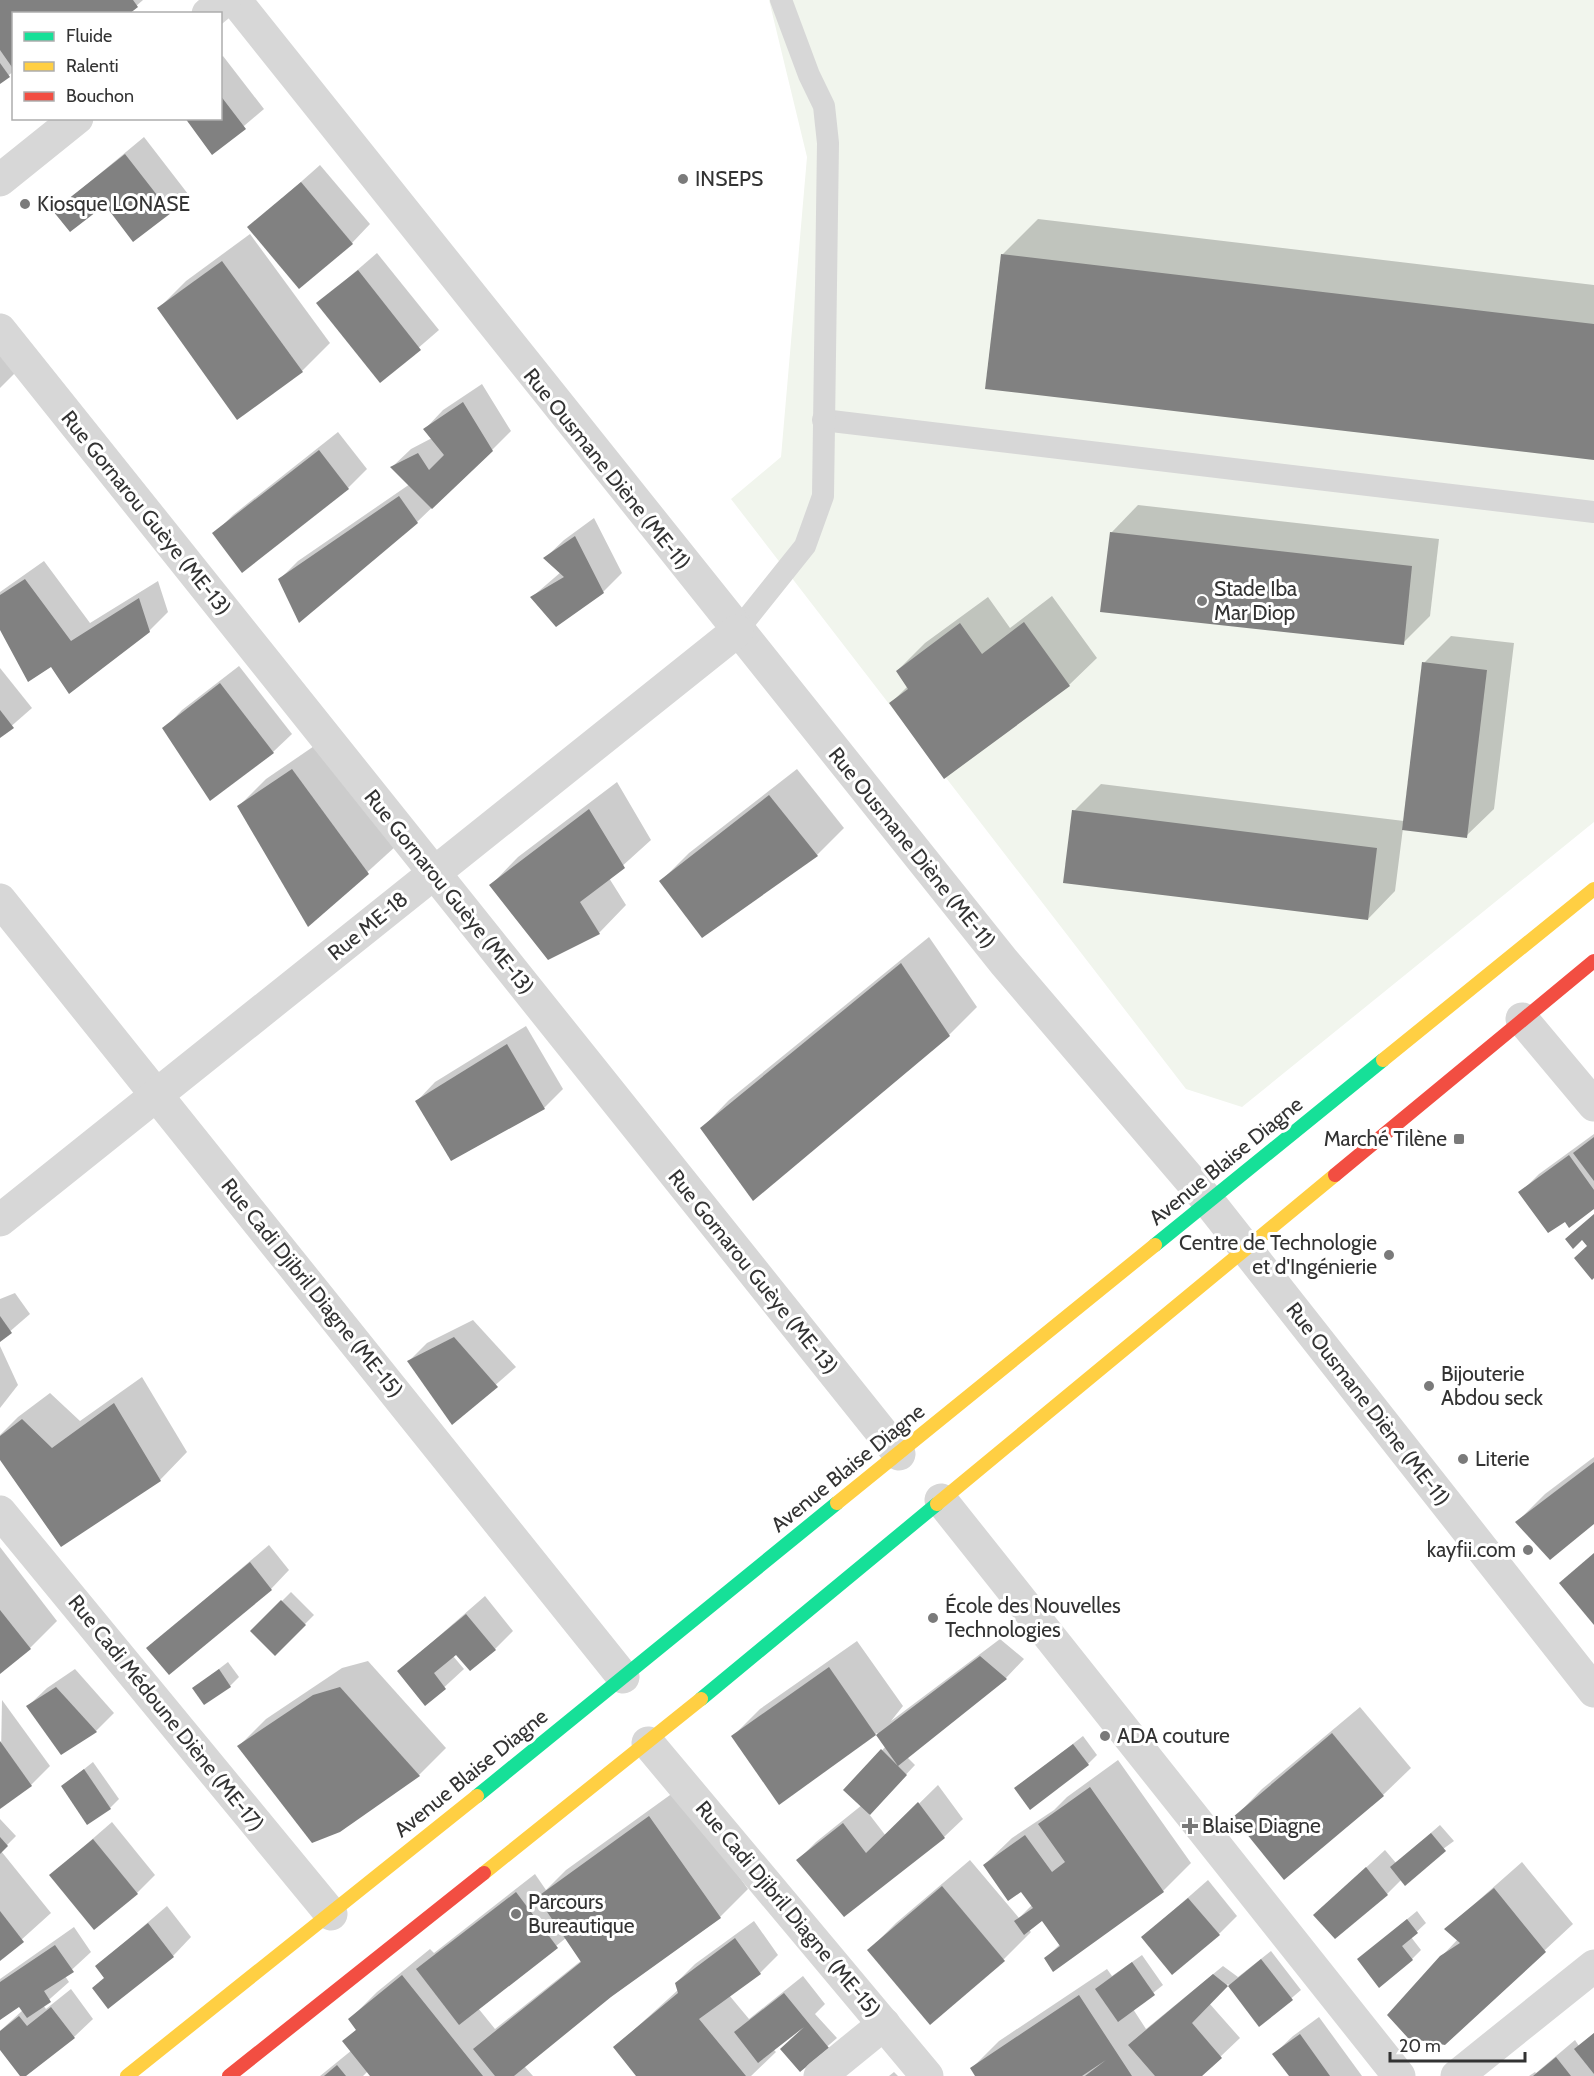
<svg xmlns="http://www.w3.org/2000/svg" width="1594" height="2076" font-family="Cabin,sans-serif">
  <rect width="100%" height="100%" fill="#fff"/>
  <!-- green -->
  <path fill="#f1f5ed" d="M769 0H1594V822L1242 1107 1186 1089 731 499 781 457 807 157Z"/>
  <!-- shadow -->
  <g fill="#0003" fill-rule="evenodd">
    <path d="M0 0H143L127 14H14V71L0 82Z"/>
    <path d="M223 56 264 109 212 153 220 118V58Z"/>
    <path d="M144 137 188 194 170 212 105 203 55 211Z"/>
    <path d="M320 165 370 224 352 243 250 227Z"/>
    <path d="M1038 219 1594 285V459L1002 255Z"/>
    <path d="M250 234 330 343 302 371 238 418 159 308 186 281Z"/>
    <path d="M377 253 439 330 380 381 318 304Z"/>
    <path d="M0 338 22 366 0 388Z"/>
    <path d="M482 384 511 431 492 450 417 522 279 580 298 561 410 484 392 467 411 449 432 438 425 429 443 410Z"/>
    <path d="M338 432 367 469 348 488 242 571 214 534 233 515Z"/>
    <path d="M1138 505 1439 539 1430 616 1403 643 1111 533Z"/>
    <path d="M594 518 622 573 603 592 532 597 561 572 545 558 564 540Z"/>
    <path d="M44 561 90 623 158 581 168 612 149 631 52 665 0 626V592Z"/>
    <path d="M1052 596 1097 658 1069 685 945 777 891 703 908 686 897 671 925 643 988 597 1010 628Z"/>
    <path d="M1451 636 1514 643 1494 809 1466 836 1403 828 1395 891 1368 919 1074 811 1101 784 1404 821 1424 663Z"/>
    <path d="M239 666 292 734 273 752 164 729 182 710Z"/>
    <path d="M0 668 32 708 0 736Z"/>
    <path d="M320 742 396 846 309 925 239 806 266 779Z"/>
    <path d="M797 769 844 828 817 855 661 881 689 853Z"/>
    <path d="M617 782 651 840 609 878 626 905 599 933 491 885 518 857Z"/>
    <path d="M929 937 977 1007 949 1035 754 1198 702 1128 729 1100Z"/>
    <path d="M526 1026 563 1089 544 1108 452 1159 417 1101 435 1082Z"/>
    <path d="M1594 1134V1207L1565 1219 1520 1193 1539 1174Z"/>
    <path d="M15 1293 30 1314 0 1340V1299Z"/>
    <path d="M473 1320 516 1367 452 1423 409 1361 427 1343Z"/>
    <path d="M0 1346 18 1385 0 1408Z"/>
    <path d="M142 1377 187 1452 160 1480 0 1458V1435L18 1417 50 1393 80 1421Z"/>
    <path d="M1594 1457V1522H1517L1545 1494Z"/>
    <path d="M269 1545 289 1570 271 1589 148 1648Z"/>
    <path d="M0 1547 57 1621 30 1648 0 1672Z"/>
    <path d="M291 1592 314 1615 275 1654 252 1631Z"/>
    <path d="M485 1596 513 1631 495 1649 457 1653 453 1656 464 1669 426 1704 399 1671Z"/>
    <path d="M1000 1639 1024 1659 1006 1678 907 1757 915 1765 869 1814 886 1836 938 1785 963 1819 944 1837 844 1915 798 1860 816 1842 862 1805 846 1790 886 1746 877 1733 779 1802 733 1736 760 1709 857 1641 903 1706 891 1721Z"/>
    <path d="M368 1661 446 1748 419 1775 239 1746 266 1719 342 1668Z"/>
    <path d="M228 1662 239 1677 230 1686 194 1688Z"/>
    <path d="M75 1669 114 1713 96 1731 28 1706 47 1688Z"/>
    <path d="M2 1700 50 1766 31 1785 0 1807Z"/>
    <path d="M1360 1707 1411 1768 1383 1795 1235 1817 1262 1789Z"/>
    <path d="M1083 1736 1097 1755 1088 1764 1016 1788Z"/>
    <path d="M1118 1760 1191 1863 1163 1891 1054 1970 1046 1958 1060 1944 1043 1919 1029 1930 1031 1932 1004 1959 869 1950 896 1923 970 1860 1019 1918 1032 1905 1022 1890 984 1865 1012 1838 1054 1810 1067 1797Z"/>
    <path d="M93 1762 119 1799 110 1808 63 1786Z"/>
    <path d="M677 1790 748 1889 720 1917 610 1996 524 2066 533 2076H372L368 2071 363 2076H320L352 2050 344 2041 357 2029 350 2019 377 1992 430 1949 434 1953 535 1874 546 1890 566 1870ZM566 1938 582 1960 495 2029 478 2008Z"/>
    <path d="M0 1819 16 1836 1 1851 51 1913 0 1959Z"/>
    <path d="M112 1822 155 1875 137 1893 51 1875Z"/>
    <path d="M1440 1825 1454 1841 1402 1879 1387 1894 1315 1915 1385 1850 1396 1863Z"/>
    <path d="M1522 1862 1573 1924 1445 2043 1441 1957 1458 1939 1446 1929Z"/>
    <path d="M1208 1880 1237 1916 1219 1934 1143 1937Z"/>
    <path d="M167 1906 191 1937 173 1956 105 1977 97 1966Z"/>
    <path d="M1417 1911 1426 1923 1411 1937 1421 1950 1412 1959H1359Z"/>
    <path d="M754 1921 778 1955 760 1973 729 1995 749 2019 803 1976 825 2004 815 2014 837 2038 800 2070 807 2022 773 2049 776 2052 751 2076H638L615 2047 678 1990 676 1983 695 1964Z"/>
    <path d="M74 1927 91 1952 65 1976 69 1982 43 2005 46 2009 71 1989 93 2019 74 2037 22 2076 0 2048V2031L23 2010 20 2004 0 2016V1979Z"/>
    <path d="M1271 1951 1301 1990 1260 2025 1228 1984 1209 2003 1240 2038 1200 2076H977L972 2068 999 2041 1107 1969 1112 1976 1142 1955 1163 1985 1133 2009 1146 2029 1223 1966 1238 1977Z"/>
    <path d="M1319 2017 1362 2076H1290L1274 2054 1293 2036Z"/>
    <path d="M1594 2033V2076H1529L1535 2072 1536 2073 1575 2040 1579 2046Z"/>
    <path d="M894 2072 898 2076H889Z"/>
  </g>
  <!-- building -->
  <g fill="#818181">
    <path d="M0 0H133L138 7 129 14H14V70L0 50Z"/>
    <path d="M0 63 10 77 0 84Z"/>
    <path d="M220 95 246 129 212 155 185 118H220Z"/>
    <path d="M125 154 171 213 133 242 105 205 70 232 53 211Z"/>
    <path d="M301 182 353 244 299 289 247 227Z"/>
    <path d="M1001 254 1594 324V460L985 389Z"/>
    <path d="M222 261 303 372 237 420 157 308Z"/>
    <path d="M358 270 421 350 380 383 316 303Z"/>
    <path d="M463 402 493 451 432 509 390 467 418 453 429 470 444 455 423 429Z"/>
    <path d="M319 450 349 489 242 573 212 533Z"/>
    <path d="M399 496 418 523 299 623 278 579Z"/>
    <path d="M1110 532 1412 566 1404 645 1100 612Z"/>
    <path d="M575 536 604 593 556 627 530 597 564 577 543 558Z"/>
    <path d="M25 579 71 641 139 598 150 632 69 694 51 667 28 682 0 630V595Z"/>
    <path d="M1024 622 1070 686 944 779 889 703 908 689 896 671 960 623 982 654Z"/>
    <path d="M1422 662 1487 670 1467 838 1402 830Z"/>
    <path d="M220 683 274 753 210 801 162 728Z"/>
    <path d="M0 710 14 728 0 738Z"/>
    <path d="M292 769 369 874 308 927 237 806Z"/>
    <path d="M769 795 818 856 702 938 659 881Z"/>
    <path d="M589 809 625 868 580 902 600 934 548 960 489 885Z"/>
    <path d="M1072 810 1377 848 1368 920 1063 883Z"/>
    <path d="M901 963 950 1036 753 1201 700 1128Z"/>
    <path d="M507 1044 545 1109 451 1161 415 1101Z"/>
    <path d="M1594 1137V1181L1573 1153Z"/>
    <path d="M1569 1155 1594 1190V1209L1569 1228 1565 1222 1548 1233 1518 1192Z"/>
    <path d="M1594 1214V1278L1592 1280 1574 1258 1587 1246 1582 1240 1573 1249 1565 1239Z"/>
    <path d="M0 1316 12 1333 0 1342Z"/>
    <path d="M454 1337 498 1387 452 1425 407 1361Z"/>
    <path d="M114 1403 161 1481 61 1547 0 1460V1436L22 1419 52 1448Z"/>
    <path d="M1594 1462V1524L1550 1560 1515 1522Z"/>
    <path d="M1594 1553V1625L1559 1583Z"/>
    <path d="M250 1562 272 1590 169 1675 146 1648Z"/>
    <path d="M281 1600 306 1625 275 1656 250 1631Z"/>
    <path d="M0 1610 31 1649 0 1674Z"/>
    <path d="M466 1614 496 1650 470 1671 456 1655 434 1673 446 1689 425 1706 397 1671Z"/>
    <path d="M980 1656 1007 1679 898 1766 907 1775 870 1815 843 1790 881 1749 898 1766 876 1735Z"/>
    <path d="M829 1667 876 1735 779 1805 731 1736Z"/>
    <path d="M219 1669 231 1687 204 1705 192 1688Z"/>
    <path d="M56 1687 97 1732 61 1755 26 1706Z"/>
    <path d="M340 1687 420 1776 340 1832 312 1843 237 1746 313 1695Z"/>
    <path d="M1332 1733 1384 1796 1284 1880 1233 1817Z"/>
    <path d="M0 1741 32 1786 0 1809Z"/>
    <path d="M1073 1744 1089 1765 1030 1810 1014 1788Z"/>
    <path d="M84 1769 111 1809 87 1825 61 1786Z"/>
    <path d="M1090 1787 1164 1892 1053 1972 1044 1958 1060 1946 1042 1921 1024 1935 1014 1921 1033 1908 1021 1892 1008 1901 983 1865 1025 1835 1052 1872 1065 1862 1038 1824Z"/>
    <path d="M918 1802 945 1838 844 1917 796 1860 843 1823 866 1853Z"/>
    <path d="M649 1816 721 1918 611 1997 514 2076H495L473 2049 581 1962 537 1897Z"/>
    <path d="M1431 1833 1446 1851 1405 1886 1390 1867Z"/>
    <path d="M0 1837 8 1846 0 1854Z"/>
    <path d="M93 1839 138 1894 94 1930 49 1875Z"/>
    <path d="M1366 1867 1388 1895 1335 1939 1313 1915Z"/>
    <path d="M942 1886 1005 1961 930 2025 867 1950Z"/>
    <path d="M1494 1888 1546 1952 1445 2045 1408 2038 1387 2015 1440 1956 1460 1943 1444 1929Z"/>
    <path d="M516 1892 558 1948 459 2025 416 1969Z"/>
    <path d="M1188 1898 1220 1935 1172 1975 1141 1937Z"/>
    <path d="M0 1911 24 1942 0 1961Z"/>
    <path d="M1407 1919 1418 1933 1402 1946 1413 1960 1379 1988 1357 1959Z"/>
    <path d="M148 1923 174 1957 108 2009 92 1988 104 1978 95 1966Z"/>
    <path d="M735 1938 761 1974 699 2019 746 2076H636L613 2047 678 1993 675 1983Z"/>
    <path d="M55 1945 74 1972 44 1991 51 2002 27 2018 19 2007 0 2020V1982Z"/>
    <path d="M1261 1959 1293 2000 1259 2027 1228 1986Z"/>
    <path d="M1132 1962 1155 1995 1118 2022 1095 1989Z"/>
    <path d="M1213 1974 1228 1986 1192 2023 1222 2058 1202 2076H1155L1128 2045Z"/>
    <path d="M402 1975 483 2076H370L342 2041 356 2030 348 2019Z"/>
    <path d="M784 1993 829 2048 800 2072 780 2049 804 2027 758 2063 734 2032Z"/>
    <path d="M1079 1995 1132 2076H1085L1106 2060 1082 2076H975L970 2068Z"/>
    <path d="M51 2007 75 2038 26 2076H20L0 2050V2031L19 2016 27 2026Z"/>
    <path d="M1594 2033V2074L1574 2049Z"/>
    <path d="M1300 2034 1330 2076H1289L1272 2054Z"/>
    <path d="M1556 2057 1571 2076H1533Z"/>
    <path d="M337 2065 346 2076H324Z"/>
  </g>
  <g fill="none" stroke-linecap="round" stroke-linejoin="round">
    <!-- lane -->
    <g stroke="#d7d7d7" stroke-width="22">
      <path d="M823 420 1594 512"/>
      <path d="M737 631 805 546 823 496 828 143 824 106 809 75 781 0"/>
    </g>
    <!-- street -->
    <g stroke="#d7d7d7" stroke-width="33">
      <path d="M235 0 1004 962 1209 1202 1594 1691"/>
      <path d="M208 14 225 0"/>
      <path d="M0 180 77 118"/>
      <path d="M0 330 899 1454"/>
      <path d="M0 900 623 1677"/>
      <path d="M1522 1019 1594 1105"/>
      <path d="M0 1220 737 631"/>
      <path d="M941 1500 1399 2076"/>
      <path d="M0 1512 331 1914"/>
      <path d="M648 1743 927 2076"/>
      <path d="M820 2076 884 2024"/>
      <path d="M1457 2076 1594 1966"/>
    </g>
    <!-- fast -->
    <g stroke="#16e098" stroke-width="14">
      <path d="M1155 1245 1383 1060"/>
      <path d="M701 1699 937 1504"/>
      <path d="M477 1796 837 1503"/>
    </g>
    <!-- slow -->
    <g stroke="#ffcf43" stroke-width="14">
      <path d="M1383 1060 1594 889"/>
      <path d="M837 1503 1155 1245"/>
      <path d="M937 1504 1335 1175"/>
      <path d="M484 1873 701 1699"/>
      <path d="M127 2076 477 1796"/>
    </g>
    <!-- jam -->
    <g stroke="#f24e42" stroke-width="14">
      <path d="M1335 1175 1594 961"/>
      <path d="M229 2076 484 1873"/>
    </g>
  </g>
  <!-- markers -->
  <g fill="#7a7a7a" stroke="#fff" stroke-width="2">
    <circle cx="683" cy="179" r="6"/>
    <circle cx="25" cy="204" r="6"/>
    <circle cx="1202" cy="601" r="6"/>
    <rect x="1453" y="1133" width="12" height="12" rx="3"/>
    <circle cx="1389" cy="1255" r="6"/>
    <circle cx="1429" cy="1386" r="6"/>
    <circle cx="1463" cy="1459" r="6"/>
    <circle cx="1528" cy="1550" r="6"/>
    <circle cx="933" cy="1618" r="6"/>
    <circle cx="1105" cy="1736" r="6"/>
    <path d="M1187 1817h6v6h6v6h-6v6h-6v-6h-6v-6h6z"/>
    <circle cx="516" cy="1914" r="6"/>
  </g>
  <g text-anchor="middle" stroke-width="6" stroke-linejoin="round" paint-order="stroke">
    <!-- poi labels -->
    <g font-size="21" fill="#333" stroke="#fff" text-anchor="start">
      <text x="695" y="186">INSEPS</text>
      <text x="37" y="211">Kiosque LONASE</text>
      <text x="1214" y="596">Stade Iba<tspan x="1214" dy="24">Mar Diop</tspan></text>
      <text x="1447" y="1146" text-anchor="end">Marché Tilène</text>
      <text x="1377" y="1250" text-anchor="end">Centre de Technologie<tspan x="1377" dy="24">et d'Ingénierie</tspan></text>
      <text x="1441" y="1381">Bijouterie<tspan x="1441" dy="24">Abdou seck</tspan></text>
      <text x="1475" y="1466">Literie</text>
      <text x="1516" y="1557" text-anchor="end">kayfii.com</text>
      <text x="945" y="1613">École des Nouvelles<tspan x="945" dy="24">Technologies</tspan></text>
      <text x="1117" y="1743">ADA couture</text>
      <text x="1202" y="1833">Blaise Diagne</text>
      <text x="528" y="1909">Parcours<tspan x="528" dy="24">Bureautique</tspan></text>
    </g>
    <!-- street labels -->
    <g font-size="21" fill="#333" stroke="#fff">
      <text transform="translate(607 469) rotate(51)" y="7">Rue Ousmane Diène (ME-11)</text>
      <text transform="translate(146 513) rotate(51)" y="7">Rue Gornarou Guèye (ME-13)</text>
      <text transform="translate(912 848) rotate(51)" y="7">Rue Ousmane Diène (ME-11)</text>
      <text transform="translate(449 892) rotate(51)" y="7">Rue Gornarou Guèye (ME-13)</text>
      <text transform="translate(368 926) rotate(-39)" y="7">Rue ME-18</text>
      <text transform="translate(1226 1161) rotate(-39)" y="7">Avenue Blaise Diagne</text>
      <text transform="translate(753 1272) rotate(51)" y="7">Rue Gornarou Guèye (ME-13)</text>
      <text transform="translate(312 1288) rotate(51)" y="7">Rue Cadi Djibril Diagne (ME-15)</text>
      <text transform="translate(1368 1404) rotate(52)" y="7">Rue Ousmane Diène (ME-11)</text>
      <text transform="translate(848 1468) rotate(-39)" y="7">Avenue Blaise Diagne</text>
      <text transform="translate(166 1713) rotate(51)" y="7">Rue Cadi Médoune Diène (ME-17)</text>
      <text transform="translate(471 1773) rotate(-39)" y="7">Avenue Blaise Diagne</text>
      <text transform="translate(788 1909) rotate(50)" y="7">Rue Cadi Djibril Diagne (ME-15)</text>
    </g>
  </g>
  <!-- legend -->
  <rect x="12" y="12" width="210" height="108" fill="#ffffff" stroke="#adadad" stroke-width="1.5"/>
  <rect x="24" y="32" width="30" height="9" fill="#16e098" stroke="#adadad" stroke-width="1.5"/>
  <text x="66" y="42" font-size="18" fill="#333333">Fluide</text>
  <rect x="24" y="62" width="30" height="9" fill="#ffcf43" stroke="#adadad" stroke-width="1.5"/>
  <text x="66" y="72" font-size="18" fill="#333333">Ralenti</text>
  <rect x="24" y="92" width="30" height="9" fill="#f24e42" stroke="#adadad" stroke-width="1.5"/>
  <text x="66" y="102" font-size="18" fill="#333333">Bouchon</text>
  <!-- scale -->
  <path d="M1390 2052v9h135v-9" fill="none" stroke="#333333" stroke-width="3"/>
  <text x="1399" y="2052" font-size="18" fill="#333333" stroke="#ffffff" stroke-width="4.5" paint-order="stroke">20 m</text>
</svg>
